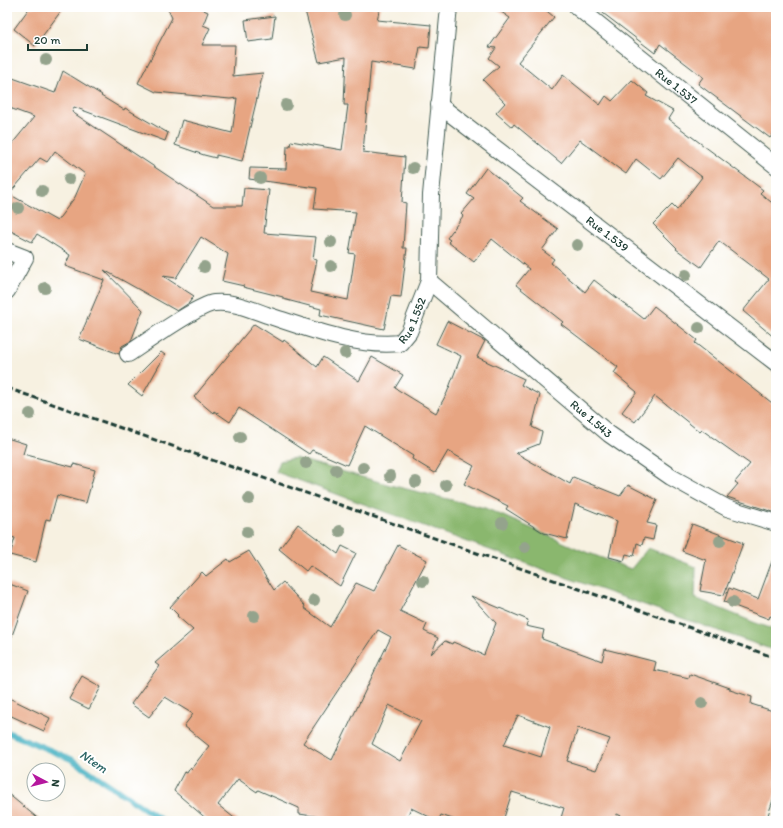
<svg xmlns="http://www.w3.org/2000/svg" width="783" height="828" font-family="Itim,sans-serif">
  <rect width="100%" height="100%" fill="#fff"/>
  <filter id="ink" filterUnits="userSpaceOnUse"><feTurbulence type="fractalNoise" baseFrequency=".025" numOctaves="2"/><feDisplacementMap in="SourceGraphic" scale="8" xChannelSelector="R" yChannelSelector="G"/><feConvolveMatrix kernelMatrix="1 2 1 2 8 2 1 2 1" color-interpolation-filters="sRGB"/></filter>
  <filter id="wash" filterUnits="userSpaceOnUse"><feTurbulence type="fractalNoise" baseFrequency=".012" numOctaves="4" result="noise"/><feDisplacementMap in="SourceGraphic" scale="16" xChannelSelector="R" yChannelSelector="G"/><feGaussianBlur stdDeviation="0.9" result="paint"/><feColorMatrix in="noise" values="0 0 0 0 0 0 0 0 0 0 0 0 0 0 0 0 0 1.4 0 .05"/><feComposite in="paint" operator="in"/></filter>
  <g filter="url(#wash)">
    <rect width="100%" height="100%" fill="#f7f1e1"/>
    <!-- forest -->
    <path fill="#8ab76e" stroke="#547a51" d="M295 458 390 485 485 508 581 550 631 569 648 548 696 567 695 598 753 622 776 630V651L542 569 276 472 280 461Z"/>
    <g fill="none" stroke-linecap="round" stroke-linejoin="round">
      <!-- stream -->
      <path stroke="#46b2c3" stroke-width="6" d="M7 732 71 759 163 821"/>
    </g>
    <g id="blocks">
      <!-- building -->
      <g fill="#e7a582" fill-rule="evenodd">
        <path d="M30 7H64L35 46 14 29Z"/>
        <path d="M167 7H197L208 12 203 25 210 28 202 45H235L233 76 263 73 242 161 216 155V158L204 155 175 145 182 120 232 133 237 98 230 99 156 92 138 83 172 18Z"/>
        <path d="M304 7H380L377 20 431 25 429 48 420 47 416 69 371 62 363 152 405 157 402 202 406 203 403 248H407L401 297 391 296 384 329 320 315 321 309 283 299V297L243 287 244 286 222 281 228 254 201 237 176 278 163 276 194 296 189 303 177 311 104 270 143 310 131 341 122 346 119 354 79 339 104 280 65 266 70 255 37 234 32 242 7 229V150L34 117 7 107V76L55 93 63 71 102 95 101 96 124 110 125 108 168 133 165 141 74 107 72 112 213 206H242L244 188 269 190 264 233 316 237 313 259 317 260 310 292 348 300 355 254 349 253 356 212 314 209 317 188 249 179 250 168 286 169 287 146H290L291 141 342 150 348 105H344L346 57 319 62ZM55 151 85 174 75 197 57 221 9 194 40 158 47 162Z"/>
        <path d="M494 7H542L554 17 518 62 552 90 563 75 600 105 606 96 612 101 632 80 648 93 646 96 673 111 668 119 763 190 760 193 776 206V339L743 311 769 279 719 241 701 267 676 249 677 248 653 224 672 205 677 210 702 177 678 158 661 179 636 159 626 174 580 140 561 163 514 124 512 127 496 113 505 103 483 80 499 66 489 58 496 48 489 47 510 18Z"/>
        <path d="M595 7H776V130L770 138 698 84 703 77 660 44 655 53Z"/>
        <path d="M275 16 272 39 248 42 245 20Z"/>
        <path d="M486 168 523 198 520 201 558 229 542 250 554 259 551 263 585 292 594 280 644 319 654 306 697 340 695 343 776 406V513L727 497 738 484 735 482 750 464 702 430 700 432 655 396 635 422 622 412 637 392 614 373 618 367 561 324 563 322 516 285 529 269 492 239 474 262 448 242 450 240 447 238 463 216 461 214 474 199 467 194Z"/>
        <path d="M447 321 485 341 477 357 524 379 521 385 540 395 532 427 542 432 539 444 516 453 570 484 573 477 620 496 628 485 657 500 647 523 656 525 653 540 644 538 642 545 637 543 634 556 626 554 624 561 609 557 617 521 575 504 567 539 544 533 506 509 508 506 464 484 474 466 448 451 435 473 412 459 413 456 365 426 347 465 312 450 309 454 239 408 230 422 214 411 213 413 194 397 254 324 283 342 284 340 317 367 323 357 359 381 372 357 403 375 395 388 436 413 447 393 461 356 436 344Z"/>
        <path d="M161 352 165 355 142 396 128 385Z"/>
        <path d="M7 438 26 444 23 454 73 467 74 464 95 470 86 503 57 495 50 520 46 519 36 562 10 555 15 538 7 536Z"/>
        <path d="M298 524 338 554 342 546 356 553 340 586 310 566 306 571 279 549Z"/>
        <path d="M692 524 743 543 724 595 700 591 706 560 682 551Z"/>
        <path d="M398 545 427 560 400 611 427 624 424 631 438 638 431 654 445 641 452 644 453 642 484 655 496 623 471 596 528 620 526 626 544 630 542 639 602 661 605 649 656 662 654 670 689 678 690 674 730 688V690L752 697 751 704 776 712V791L766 821H657L641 816 639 821H632L617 814 615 821H560L564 808 512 792 503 821H458L441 815 438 821 411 808 405 821H326L328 818 299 814V808L258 790 257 792 238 779 218 805 238 821H209L174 791 184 772 187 773 190 768 191 769 209 746 184 726 193 714 165 697 149 717 131 704 159 666 155 663 193 630 177 616 178 615 170 607 202 572 206 576 228 559 230 562 249 551 274 590 283 582 305 606 304 608 330 627 356 583 374 591ZM378 630 391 637 332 760 303 743ZM389 705 421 721 400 761 372 744ZM518 715 550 727 541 757 504 745ZM578 728 610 739 596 770 567 761Z"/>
        <path d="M774 556H776V618L770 616 769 619 724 602 729 588 758 599Z"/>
        <path d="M7 583 28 591 9 644 7 643Z"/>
        <path d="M82 676 101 687 89 709 69 699Z"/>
        <path d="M7 697 50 718 44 731 7 714Z"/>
        <path d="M7 793 41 821H7Z"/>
      </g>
    </g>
  </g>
  <g filter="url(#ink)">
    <use href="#blocks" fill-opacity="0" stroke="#3f584e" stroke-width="1"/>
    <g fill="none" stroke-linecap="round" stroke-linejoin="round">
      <defs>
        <g id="minor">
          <path id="s1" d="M577 7 776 166"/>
          <path id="s2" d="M439 105 776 363"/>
          <path d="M7 251 25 258 7 291"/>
          <path id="s3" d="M429 281 609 434 671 477 727 508 776 523"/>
          <path id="s4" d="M128 354C145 343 198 305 214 303 233 301 250 309 267 315 307 328 358 348 400 343L409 332 429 281 431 195 449 7"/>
        </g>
      </defs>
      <!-- minor casing -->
      <use href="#minor" stroke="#3f584e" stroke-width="18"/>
      <!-- minor -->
      <use href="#minor" stroke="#fff" stroke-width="16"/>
      <!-- rail -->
      <path stroke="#1f3d34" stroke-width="3" stroke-dasharray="6 3" stroke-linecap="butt" d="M7 388 776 658"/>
    </g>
    <!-- trees -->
    <g fill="#94a38c">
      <circle cx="345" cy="15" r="6"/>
      <circle cx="46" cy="60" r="6"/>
      <circle cx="286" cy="105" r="6"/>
      <circle cx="413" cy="168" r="6"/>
      <circle cx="260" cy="178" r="6"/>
      <circle cx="69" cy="179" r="6"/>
      <circle cx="42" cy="191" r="6"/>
      <circle cx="18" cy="208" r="6"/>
      <circle cx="331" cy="242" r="6"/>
      <circle cx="577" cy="245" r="6"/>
      <circle cx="331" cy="266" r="6"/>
      <circle cx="204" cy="267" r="6"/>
      <circle cx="686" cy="275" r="6"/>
      <circle cx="45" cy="288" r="6"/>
      <circle cx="699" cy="328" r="6"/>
      <circle cx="345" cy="353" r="6"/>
      <circle cx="30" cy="414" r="6"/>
      <circle cx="240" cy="437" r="6"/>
      <circle cx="306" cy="463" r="6"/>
      <circle cx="363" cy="468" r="6"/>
      <circle cx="336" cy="470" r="6"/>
      <circle cx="390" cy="476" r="6"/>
      <circle cx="416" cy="482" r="6"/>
      <circle cx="446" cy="485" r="6"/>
      <circle cx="249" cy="499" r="6"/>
      <circle cx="502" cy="523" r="6"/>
      <circle cx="340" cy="531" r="6"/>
      <circle cx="247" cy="532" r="6"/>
      <circle cx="720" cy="541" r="6"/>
      <circle cx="525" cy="547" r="6"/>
      <circle cx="423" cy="581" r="6"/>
      <circle cx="314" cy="600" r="6"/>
      <circle cx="733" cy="602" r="6"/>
      <circle cx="254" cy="616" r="6"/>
      <circle cx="702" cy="703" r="6"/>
    </g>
  </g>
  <g text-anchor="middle" stroke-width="4" stroke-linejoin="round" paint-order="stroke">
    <!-- street labels -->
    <g font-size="12" fill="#1f3d34" stroke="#fff">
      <text dy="4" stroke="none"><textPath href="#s1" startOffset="127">Rue 1.537</textPath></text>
      <text dy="4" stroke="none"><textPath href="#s2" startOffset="212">Rue 1.539</textPath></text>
      <text dy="4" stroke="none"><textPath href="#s4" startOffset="318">Rue 1.552</textPath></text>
      <text dy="4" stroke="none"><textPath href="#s3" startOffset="213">Rue 1.543</textPath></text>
    </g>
    <!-- water labels -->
    <g font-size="13" font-style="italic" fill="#2d6666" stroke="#fff">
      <text transform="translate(94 761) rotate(34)" y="5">Ntem</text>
    </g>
  </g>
  <!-- margin -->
  <rect width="783" height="828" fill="none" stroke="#fff" stroke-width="24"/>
  <!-- north arrow -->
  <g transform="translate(46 782) rotate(97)"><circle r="19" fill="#ffffff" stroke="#a5b1ae"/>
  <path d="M0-3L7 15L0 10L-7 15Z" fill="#b5179e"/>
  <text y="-6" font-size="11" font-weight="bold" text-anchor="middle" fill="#1f3d34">N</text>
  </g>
  <!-- scale -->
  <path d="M28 44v6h59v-6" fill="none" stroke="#1f3d34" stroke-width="2"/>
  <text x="34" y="44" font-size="12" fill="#1f3d34" stroke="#ffffff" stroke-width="3" paint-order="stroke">20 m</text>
</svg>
